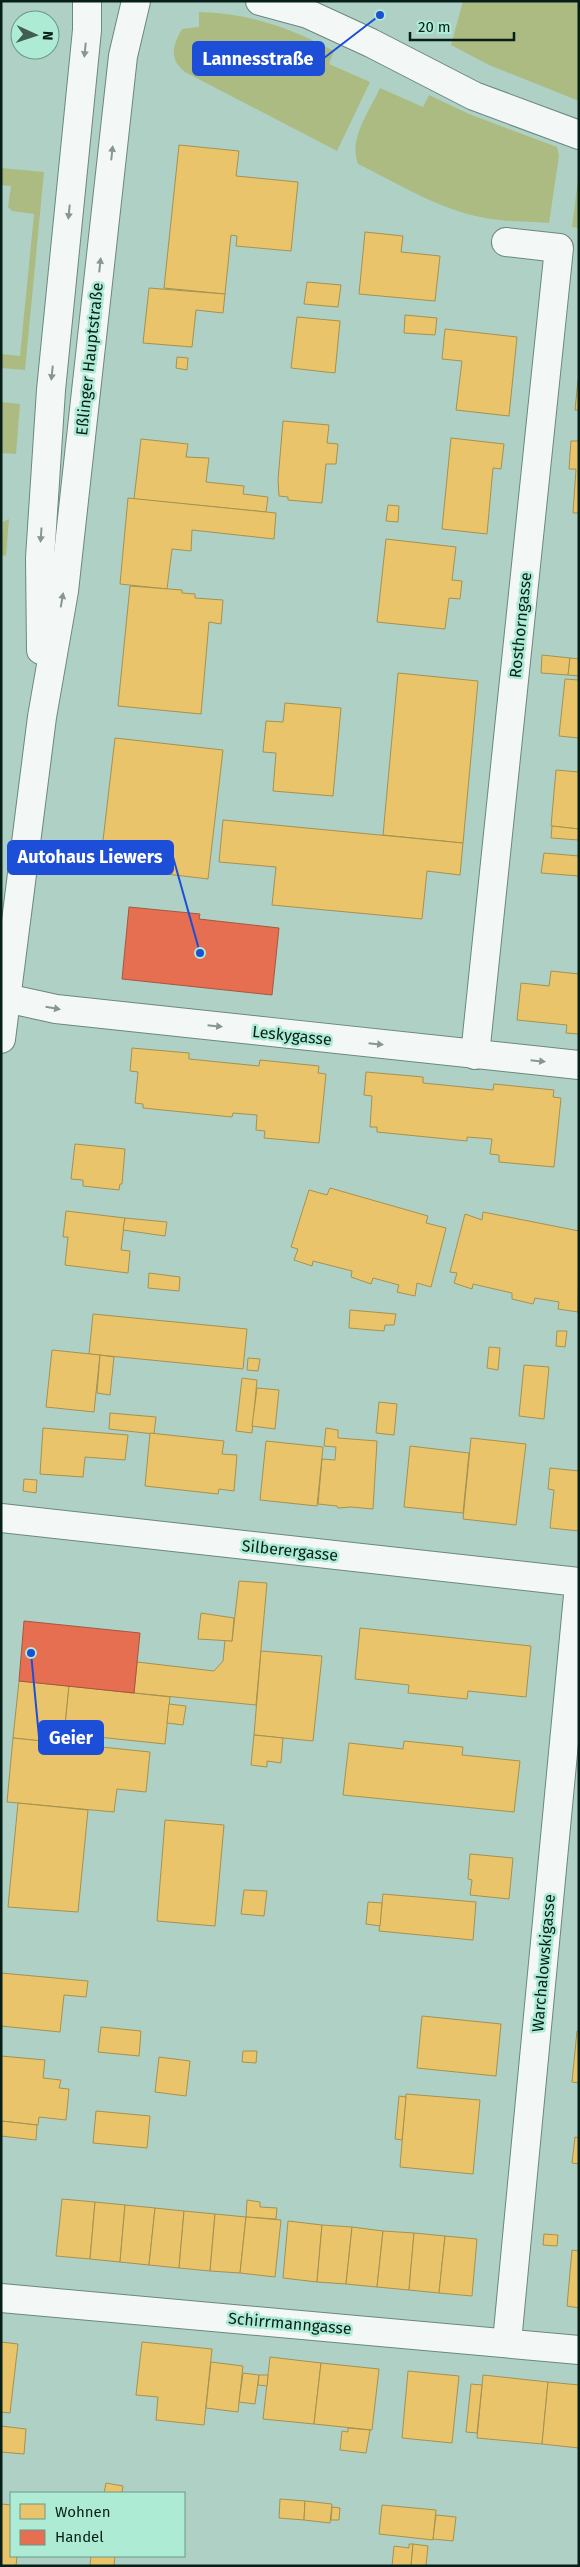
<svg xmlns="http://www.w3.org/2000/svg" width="580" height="2567" font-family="'Fira Sans',sans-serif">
  <rect width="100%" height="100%" fill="#afd0c4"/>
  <!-- green -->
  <g fill="#abbb82">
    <path d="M463 1H579V101L489 65 451 45Z"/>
    <path d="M199 12C248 13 292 28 334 51L329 64 370 82 337 151 185 72C169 59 172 46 182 29L199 27Z"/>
    <path d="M380 88 423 107 429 95 469 114 557 147 559 156 549 223C528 221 505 222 485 218 440 210 399 184 358 164 348 139 370 110 380 88Z"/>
    <path d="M1 168 44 172 25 370 1 368V354L20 356 34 214 12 211 8 207 11 186 1 185Z"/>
    <path d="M579 172V228L572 227Z"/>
    <path d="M1 402 20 404 16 454 1 453Z"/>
    <path d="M9 519 6 556 1 555 3 522Z"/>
  </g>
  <!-- homes -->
  <g fill="#e9c46a" stroke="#a59251">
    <path d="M179 145 239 151 236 176 298 182 291 251 236 246 237 236 231 235 225 294 164 288Z"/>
    <path d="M365 232 403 236 401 252 440 256 435 301 359 294Z"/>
    <path d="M307 282 341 285 338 307 304 304Z"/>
    <path d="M149 288 225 294 223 313 196 310 192 347 143 343Z"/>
    <path d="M405 315 437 318 435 335 404 333Z"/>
    <path d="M297 317 340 321 335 373 291 368Z"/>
    <path d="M445 329 517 337 509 416 456 410 462 361 442 359Z"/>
    <path d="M177 357 188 358 187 370 176 368Z"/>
    <path d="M578 380H579V410H575Z"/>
    <path d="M283 421 329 425 327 443 338 444 336 464H326L322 503 288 500V497L279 496 278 480Z"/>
    <path d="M451 438 504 444 501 469 493 468 487 534 442 529Z"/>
    <path d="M141 439 188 444 186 457 209 458 206 482 244 486 243 494 268 497 266 512 134 499Z"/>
    <path d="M571 441H579V513H573L576 469H569Z"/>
    <path d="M128 498 276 513 274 539 192 530 191 551 172 549 167 589 120 584Z"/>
    <path d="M388 505 399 506 398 522 386 521Z"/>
    <path d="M386 539 456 547 452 580 462 581 460 599 449 598 445 629 377 622Z"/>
    <path d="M130 586 182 590V593L195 594V598L223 600 221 624 209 622 201 714 118 706Z"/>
    <path d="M542 655 570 658 568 675 541 673Z"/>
    <path d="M570 658 579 659V676L568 675Z"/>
    <path d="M398 673 478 681 463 843 383 835Z"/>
    <path d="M565 679 579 680V738L559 736Z"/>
    <path d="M285 703 341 708 333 796 273 791 276 753 263 752 266 721 283 722Z"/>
    <path d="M115 738 223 750 208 879 100 866Z"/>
    <path d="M556 770 579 772V829L551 826Z"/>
    <path d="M223 820 463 843 460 875 427 871 422 919 272 905 276 867 219 862Z"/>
    <path d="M552 826 579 829V840L551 838Z"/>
    <path d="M544 853 579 856V876L541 873Z"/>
    <path d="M551 971 579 974V1034L566 1033 567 1025 517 1020 521 983 549 986Z"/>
    <path d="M132 1048 189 1053V1059L259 1066 260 1060 319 1066 318 1073 326 1074 319 1143 264 1138 265 1131 256 1130 257 1115 233 1113 232 1117 143 1108V1104L135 1103 138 1072 130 1071Z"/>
    <path d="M366 1072 423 1077V1083L493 1090 494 1084 554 1090 553 1097 561 1098 554 1167 499 1162V1155L490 1154 492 1139 467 1137V1141L377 1132V1127H370L372 1096 364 1095Z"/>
    <path d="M75 1144 125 1149 122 1184H120L119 1190 83 1186V1180L71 1179Z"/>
    <path d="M330 1188 428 1216 426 1223 446 1228 431 1287 417 1283 415 1296 397 1292 399 1285 373 1278 371 1284 351 1277 352 1271 313 1261 312 1266 294 1260 298 1249 291 1247 309 1190 327 1195Z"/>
    <path d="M66 1211 125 1218 121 1250 130 1251 128 1273 65 1265 68 1237H63Z"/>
    <path d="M483 1212 579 1231 578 1312 558 1309 559 1302 535 1298 533 1304 512 1299V1293L473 1284 472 1289 454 1283 457 1273 450 1272 465 1214 482 1220Z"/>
    <path d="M125 1218 167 1222 165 1236 123 1230Z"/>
    <path d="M149 1273 180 1277 179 1291 148 1288Z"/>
    <path d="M350 1310 396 1314 394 1325H385L384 1331 349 1328Z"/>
    <path d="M93 1314 247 1329 243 1369 89 1354Z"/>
    <path d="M557 1331H567L565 1347 556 1346Z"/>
    <path d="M489 1347 500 1348 498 1370 487 1368Z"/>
    <path d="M52 1350 100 1355 94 1412 46 1407Z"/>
    <path d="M100 1355 114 1357 110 1395 97 1393Z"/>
    <path d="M248 1358 260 1359 258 1371 247 1370Z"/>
    <path d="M524 1365 549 1367 544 1419 519 1416Z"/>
    <path d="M242 1378 257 1380 252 1433 236 1431Z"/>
    <path d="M257 1388 279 1390 275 1429 252 1426Z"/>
    <path d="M379 1402 397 1404 394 1435 376 1433Z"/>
    <path d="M110 1413 156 1417 154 1434 109 1429Z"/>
    <path d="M43 1428 128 1435 125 1460 85 1457 83 1477 40 1474Z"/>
    <path d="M326 1428 338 1430V1438L377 1441 373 1509 351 1507 338 1508 337 1506 318 1504 322 1459 335 1460 336 1447 324 1446Z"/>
    <path d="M150 1433 224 1441 222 1454 237 1455 234 1491 219 1489 218 1494 145 1486Z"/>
    <path d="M471 1438 526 1444 516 1525 463 1519Z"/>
    <path d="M266 1441 323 1447 317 1506 260 1500Z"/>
    <path d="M410 1446 469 1453 463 1513 404 1507Z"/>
    <path d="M550 1468 579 1471V1531L550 1528 554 1490 548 1489Z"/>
    <path d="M24 1479 37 1480 36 1493 23 1491Z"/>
    <path d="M239 1581 267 1583 256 1705 134 1693 137 1662 214 1671 223 1661 225 1640 232 1641Z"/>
    <path d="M201 1613 234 1618 232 1641 198 1639Z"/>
    <path d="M360 1628 531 1646 526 1697 468 1691 467 1699 408 1693 409 1685 355 1679Z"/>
    <path d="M261 1651 322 1656 313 1741 254 1735Z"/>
    <path d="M19 1681 69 1686 65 1726 72 1727 70 1744 13 1738Z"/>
    <path d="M69 1686 170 1697 165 1744 98 1737 97 1747 70 1744 72 1727 65 1726Z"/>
    <path d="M169 1704 186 1706 183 1725 167 1723Z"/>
    <path d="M254 1735 283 1738 281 1763 267 1761V1767L251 1765Z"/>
    <path d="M13 1738 150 1752 146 1792 117 1789 114 1812 7 1802Z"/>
    <path d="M404 1741 463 1747 462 1755 520 1761 514 1812 343 1795 349 1743 403 1749Z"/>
    <path d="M18 1803 88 1810 78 1912 8 1907Z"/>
    <path d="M165 1820 224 1825 215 1926 157 1921Z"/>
    <path d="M470 1854 513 1858 509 1899 470 1895 472 1880 468 1879Z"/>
    <path d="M244 1890 267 1891 264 1916 241 1914Z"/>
    <path d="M383 1894 476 1902 473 1940 379 1931Z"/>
    <path d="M368 1902 382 1903 380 1926 366 1924Z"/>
    <path d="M1 1973 88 1981 86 1997 64 1995 60 2032 1 2026Z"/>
    <path d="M422 2016 501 2024 496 2076 417 2068Z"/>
    <path d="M101 2027 141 2031 139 2056 98 2052Z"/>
    <path d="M577 2031H579V2083L572 2082Z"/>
    <path d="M243 2051H257L256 2063 242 2062Z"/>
    <path d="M1 2056 45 2060 43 2078 61 2080 59 2088 69 2089 66 2120 39 2117 38 2125 1 2121Z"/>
    <path d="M159 2057 190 2061 186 2096 155 2092Z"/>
    <path d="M406 2094 480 2100 473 2174 400 2167Z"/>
    <path d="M399 2096 406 2097 402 2140 395 2139Z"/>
    <path d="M96 2111 150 2116 147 2148 93 2143Z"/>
    <path d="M1 2121 37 2125 36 2140 1 2136Z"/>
    <path d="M575 2137 579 2138V2164L572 2163Z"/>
    <path d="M62 2199 95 2202 90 2259 56 2256Z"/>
    <path d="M247 2200 260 2202V2207L277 2208 276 2219 246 2217Z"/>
    <path d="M95 2202 125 2205 120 2262 90 2259Z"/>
    <path d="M125 2205 155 2208 149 2265 120 2262Z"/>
    <path d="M155 2208 184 2211 179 2268 149 2265Z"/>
    <path d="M184 2211 215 2214 210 2271 179 2268Z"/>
    <path d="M215 2214 246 2217 240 2273 210 2271Z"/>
    <path d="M246 2217 281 2220 275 2277 240 2273Z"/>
    <path d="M288 2221 322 2225 317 2282 283 2278Z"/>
    <path d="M322 2225 352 2227 346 2284 317 2282Z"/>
    <path d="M352 2227 383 2231 377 2287 346 2284Z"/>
    <path d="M383 2231 414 2233 409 2290 377 2287Z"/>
    <path d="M414 2233 445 2236 439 2293 409 2290Z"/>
    <path d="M544 2234 558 2235 557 2246 543 2245Z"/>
    <path d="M445 2236 477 2239 472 2296 439 2293Z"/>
    <path d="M572 2250 579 2251V2308L567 2306Z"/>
    <path d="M1 2342 18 2344 10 2413 1 2412Z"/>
    <path d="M142 2342 212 2349 204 2425 156 2420 158 2397 136 2395Z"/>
    <path d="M270 2357 321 2363 314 2424 263 2419Z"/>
    <path d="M211 2362 243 2366 238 2412 206 2408Z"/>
    <path d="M321 2363 379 2369 372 2430 314 2424Z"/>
    <path d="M408 2371 459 2376 452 2443 402 2438Z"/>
    <path d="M243 2373 259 2375 255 2404 239 2402Z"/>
    <path d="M259 2375H268L267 2386 258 2385Z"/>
    <path d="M483 2375 548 2382 542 2444 477 2438Z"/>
    <path d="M548 2382 579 2385V2448L542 2444Z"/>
    <path d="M471 2384 482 2385 477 2433 466 2432Z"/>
    <path d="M1 2426 26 2429 24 2454 1 2452Z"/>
    <path d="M348 2428 370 2430 366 2453 340 2450 342 2431 348 2432Z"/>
    <path d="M106 2483 123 2486 122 2493H104Z"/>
    <path d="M280 2499 305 2501 304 2520 279 2518Z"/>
    <path d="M305 2501 332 2504 330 2523 304 2520Z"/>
    <path d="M1 2504 11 2505V2556H17L16 2566H1Z"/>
    <path d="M382 2505 436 2510 433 2540 379 2534Z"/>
    <path d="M332 2507 340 2508 339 2520H331Z"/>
    <path d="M436 2515 456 2517 453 2541 433 2539Z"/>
    <path d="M409 2544H413L411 2566H392L394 2546 409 2548Z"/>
    <path d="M413 2544 428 2546 426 2566H411Z"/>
    <path d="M91 2556H115L114 2566H90Z"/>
  </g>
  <!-- shops -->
  <g fill="#e76f51" stroke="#a45740">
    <path d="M129 907 200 914 199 919 279 928 272 995 122 979Z"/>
    <path d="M24 1621 140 1633 134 1693 19 1681Z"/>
  </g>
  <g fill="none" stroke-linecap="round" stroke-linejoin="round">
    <defs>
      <g id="street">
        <path d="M260 1 308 14 371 43 474 96 579 135"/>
        <path d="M1 997 56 1009 579 1065"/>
        <path d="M475 1055 559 248 506 242"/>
        <path d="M1 1518 579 1582"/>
        <path d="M1 2298 579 2350"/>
        <path d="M507 2342 579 1585"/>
      </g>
      <g id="primary">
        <path d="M41 650 40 558 51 390 87 30V1"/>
        <path d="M1 1039 42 717 64 591 123 56 136 1"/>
      </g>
    </defs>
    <!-- street casing -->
    <use href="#street" stroke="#6c877e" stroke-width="30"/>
    <!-- primary casing -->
    <use href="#primary" stroke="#6c877e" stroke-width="30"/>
    <!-- street -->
    <use href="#street" stroke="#f3f8f6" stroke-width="28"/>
    <!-- primary -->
    <use href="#primary" stroke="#f3f8f6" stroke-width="28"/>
  </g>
  <!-- one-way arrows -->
  <defs><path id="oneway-solid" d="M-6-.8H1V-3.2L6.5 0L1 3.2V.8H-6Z" transform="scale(1.25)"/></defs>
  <g fill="#889692">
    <use href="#oneway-solid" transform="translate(85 50) rotate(96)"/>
    <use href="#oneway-solid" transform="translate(112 153) rotate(-84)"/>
    <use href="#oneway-solid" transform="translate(69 212) rotate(96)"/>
    <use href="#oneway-solid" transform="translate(100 265) rotate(-84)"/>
    <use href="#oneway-solid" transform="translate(52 373) rotate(96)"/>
    <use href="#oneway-solid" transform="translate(41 535) rotate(94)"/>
    <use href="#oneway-solid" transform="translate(62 600) rotate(-80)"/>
    <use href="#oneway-solid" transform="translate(53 1008) rotate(10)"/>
    <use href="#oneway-solid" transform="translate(215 1026) rotate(6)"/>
    <use href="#oneway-solid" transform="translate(376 1044) rotate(6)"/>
    <use href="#oneway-solid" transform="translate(538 1061) rotate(6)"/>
  </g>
  <g text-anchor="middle" stroke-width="5" stroke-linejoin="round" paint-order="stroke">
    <!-- street labels -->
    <g font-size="16" fill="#061f18" stroke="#adebd4">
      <text transform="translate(89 359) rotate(-84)" y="6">Eßlinger Hauptstraße</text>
      <text transform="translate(520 625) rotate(-84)" y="6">Rosthorngasse</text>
      <text transform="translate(292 1035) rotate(6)" y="6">Leskygasse</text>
      <text transform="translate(290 1550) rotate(6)" y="6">Silberergasse</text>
      <text transform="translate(543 1963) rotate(-85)" y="6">Warchalowskigasse</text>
      <text transform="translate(290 2323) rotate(5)" y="6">Schirrmanngasse</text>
    </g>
  </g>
  <!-- callouts -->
  <path fill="none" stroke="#1d4ed8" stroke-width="2" d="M380 15L324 58M200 953L173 857M31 1653L39 1737"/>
  <g fill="#1d4ed8" stroke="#adebd4" stroke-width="2">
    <circle cx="380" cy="15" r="5"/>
    <circle cx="200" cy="953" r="5"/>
    <circle cx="31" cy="1653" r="5"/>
  </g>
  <g fill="#1d4ed8" stroke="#1d4ed8" stroke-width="2">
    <rect x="193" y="42" width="131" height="33" rx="5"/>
    <rect x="8" y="841" width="165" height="33" rx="5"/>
    <rect x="39" y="1721" width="64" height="33" rx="5"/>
  </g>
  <g font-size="18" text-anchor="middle" font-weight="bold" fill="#fff">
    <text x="258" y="65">Lannesstraße</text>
    <text x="90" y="863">Autohaus Liewers</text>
    <text x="71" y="1744">Geier</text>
  </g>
  <!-- border -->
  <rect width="580" height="2567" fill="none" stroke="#061f18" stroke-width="5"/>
  <!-- legend -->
  <rect x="10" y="2492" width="175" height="65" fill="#adebd4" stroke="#6a9989"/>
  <rect x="20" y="2504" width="25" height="15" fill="#e9c46a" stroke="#6a9989"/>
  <text x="55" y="2517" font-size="15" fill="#061f18">Wohnen</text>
  <rect x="20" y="2530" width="25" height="15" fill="#e76f51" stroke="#6a9989"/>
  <text x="55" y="2542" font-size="15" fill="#061f18">Handel</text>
  <!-- north arrow -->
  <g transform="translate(35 35) rotate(93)"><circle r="24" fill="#adebd4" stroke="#6a9989"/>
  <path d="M0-4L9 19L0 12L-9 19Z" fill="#415d54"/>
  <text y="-8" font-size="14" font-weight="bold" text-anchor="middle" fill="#061f18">N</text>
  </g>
  <!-- scale -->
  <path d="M410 32v8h104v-8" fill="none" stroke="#061f18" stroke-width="2.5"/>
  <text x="418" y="32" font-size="15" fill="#061f18" stroke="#adebd4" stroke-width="4" paint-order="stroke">20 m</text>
</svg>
